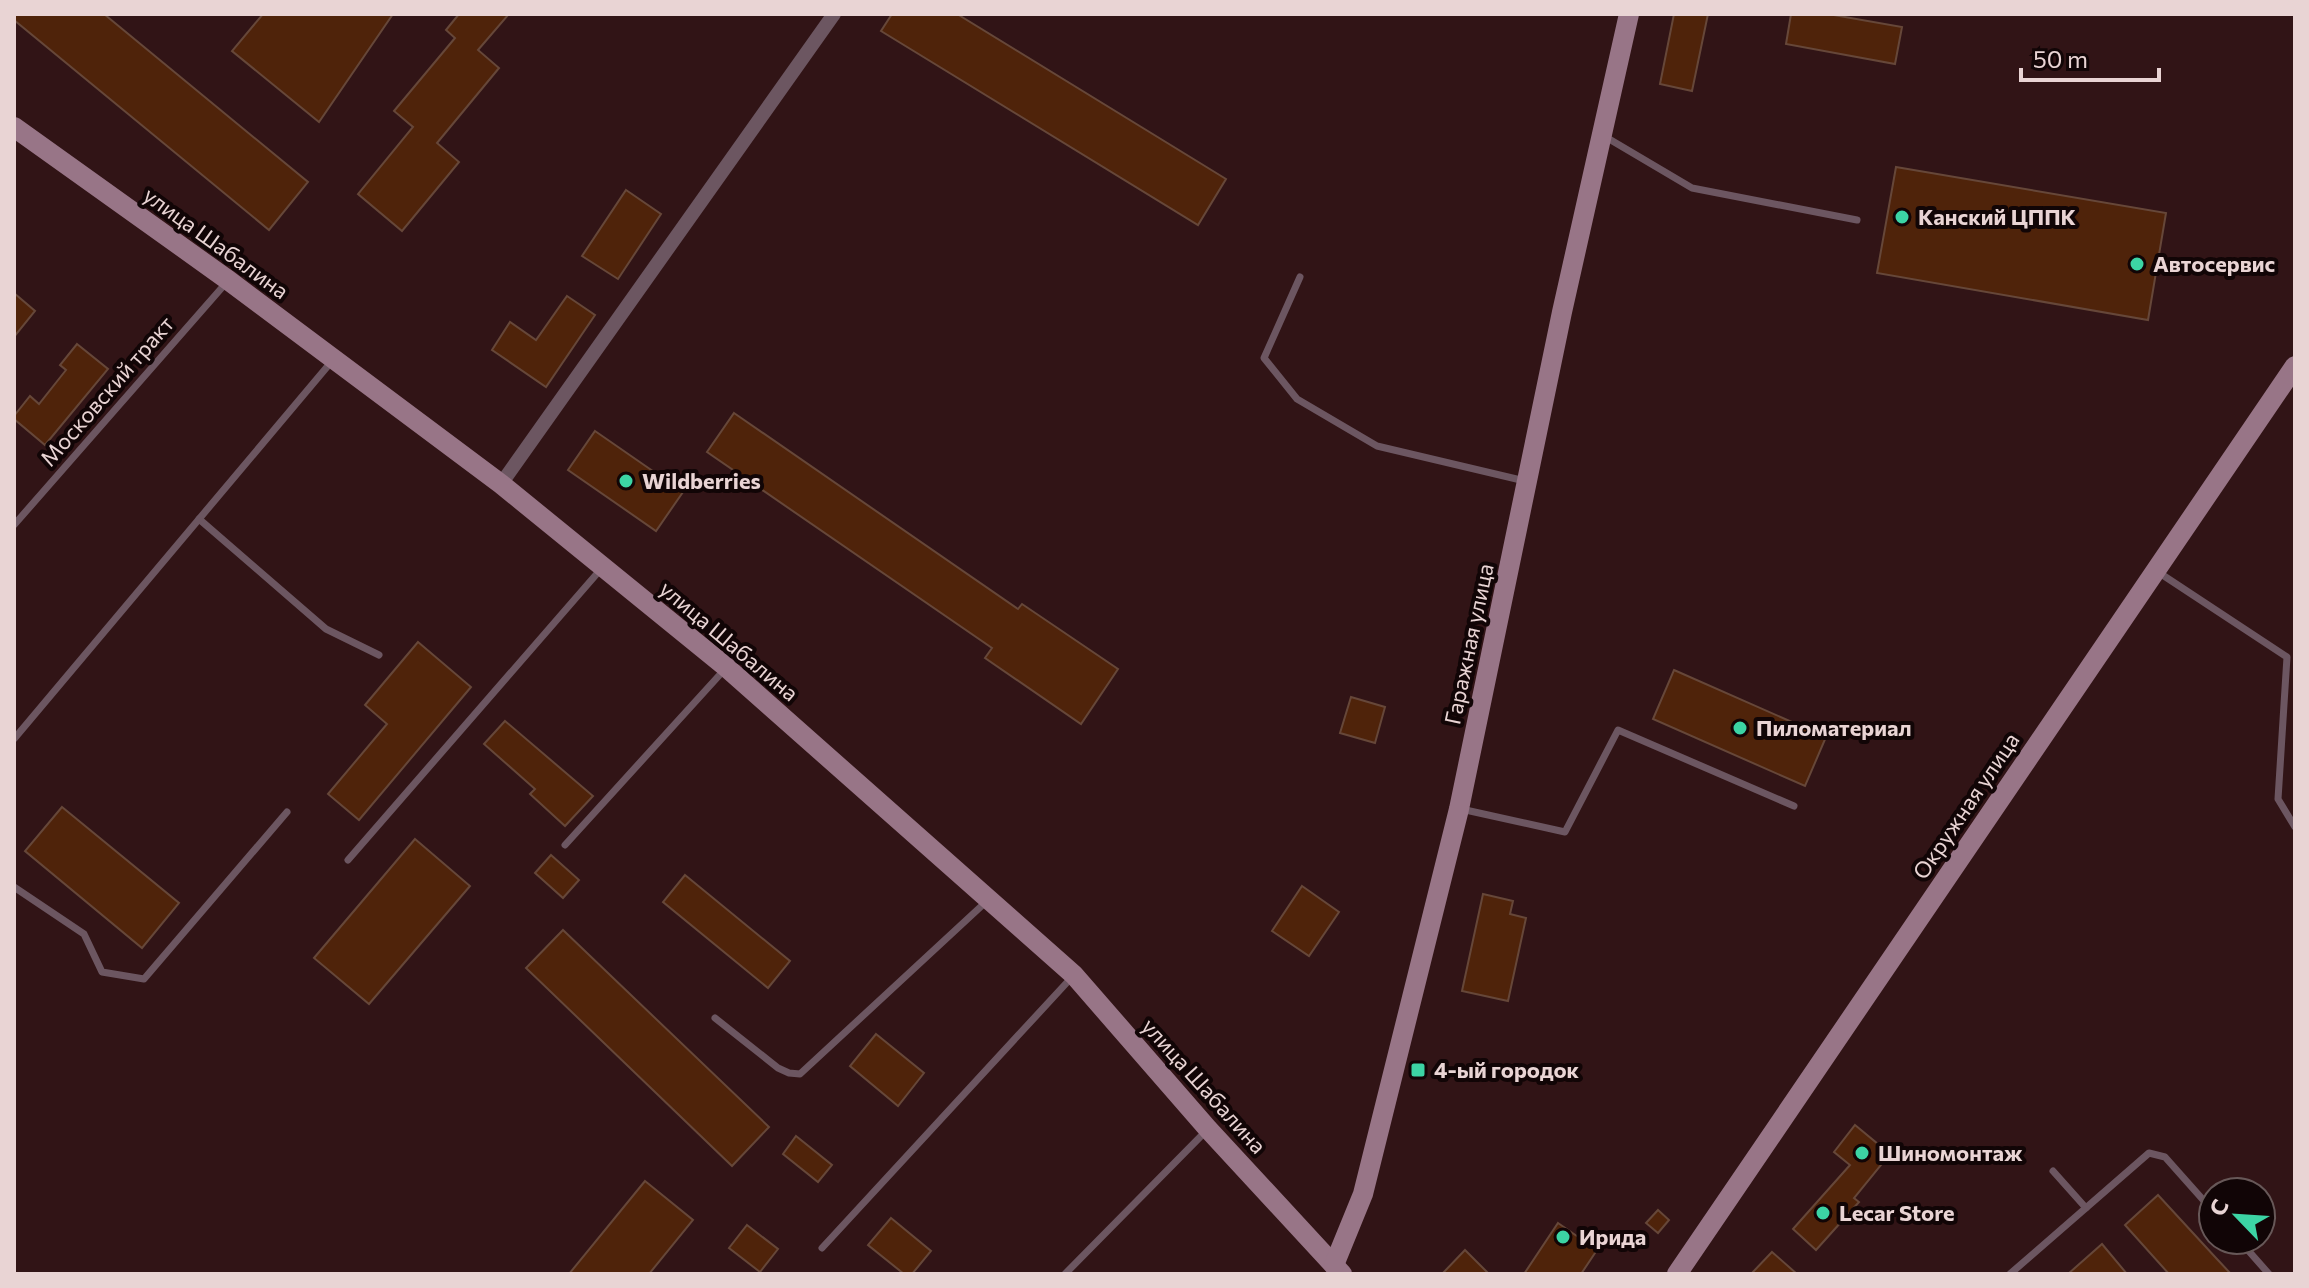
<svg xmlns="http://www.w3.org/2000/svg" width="2309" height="1288" font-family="Commissioner,sans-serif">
  <rect width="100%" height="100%" fill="#311416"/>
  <!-- building -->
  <g fill="#4f230a" stroke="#664739" stroke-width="2">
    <path d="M14 14H104L308 182 269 230 14 20Z"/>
    <path d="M263 14H393L319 122 232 51Z"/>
    <path d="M459 14H509L478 50 499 68 437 143 459 162 402 231 358 194 413 127 394 111 455 38 446 30Z"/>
    <path d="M892 14H957L1226 179 1198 225 881 31Z"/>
    <path d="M1674 14H1708L1692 91 1660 84Z"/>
    <path d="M1791 14H1828L1902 27 1895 64 1786 44Z"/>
    <path d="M1896 167 2166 213 2148 320 1877 273Z"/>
    <path d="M626 190 661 214 618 279 582 256Z"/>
    <path d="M14 293 35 311 14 337Z"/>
    <path d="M567 296 595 315 546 387 492 350 510 322 536 340Z"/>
    <path d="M77 344 108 369 45 445 14 419V416L30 396 39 404 66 370 60 365Z"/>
    <path d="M734 413 1018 609 1022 604 1118 669 1081 724 985 658 992 648 707 452Z"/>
    <path d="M595 431 683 492 656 531 568 470Z"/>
    <path d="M418 642 471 687 359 820 328 794 387 724 365 705Z"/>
    <path d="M1674 670 1826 737 1805 786 1653 719Z"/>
    <path d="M1351 697 1385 707 1375 743 1340 733Z"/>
    <path d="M505 721 593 796 565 826 530 794 535 789 484 744Z"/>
    <path d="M62 807 179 903 142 948 25 851Z"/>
    <path d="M415 839 470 886 369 1004 314 958Z"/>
    <path d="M551 855 579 880 563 898 535 873Z"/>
    <path d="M685 875 790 961 768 988 663 902Z"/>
    <path d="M1302 886 1339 912 1309 956 1272 931Z"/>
    <path d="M1483 894 1513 901 1510 914 1526 918 1508 1001 1462 991Z"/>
    <path d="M563 930 769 1127 732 1166 526 968Z"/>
    <path d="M876 1034 924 1073 898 1106 850 1066Z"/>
    <path d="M1855 1125 1890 1154 1854 1198 1859 1202 1816 1250 1793 1229 1850 1165 1834 1152Z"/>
    <path d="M796 1136 832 1165 818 1182 783 1154Z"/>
    <path d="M645 1181 693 1220 649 1274H569Z"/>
    <path d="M2158 1195 2216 1258 2231 1274H2169L2125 1225Z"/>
    <path d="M1658 1210 1669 1220 1658 1233 1646 1223Z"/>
    <path d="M891 1218 931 1251 912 1274H904L868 1245Z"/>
    <path d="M1558 1223 1597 1250 1581 1274H1524Z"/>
    <path d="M747 1225 778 1249 760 1272 729 1248Z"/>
    <path d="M2102 1244 2127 1274H2068Z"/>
    <path d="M1465 1250 1489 1274H1442Z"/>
    <path d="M1772 1252 1797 1274H1751Z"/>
  </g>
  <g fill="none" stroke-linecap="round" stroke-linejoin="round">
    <!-- lane -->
    <g stroke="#6c5661" stroke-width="7">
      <path d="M1604 136 1692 188 1857 220"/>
      <path d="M1300 277 1264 358 1297 399 1377 446 1525 481"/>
      <path d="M199 519 326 629 379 655"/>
      <path d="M14 525 226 283"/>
      <path d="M2158 572 2287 657 2278 799 2295 827"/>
      <path d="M14 739 332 361"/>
      <path d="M1461 809 1565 832 1618 730 1794 806"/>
      <path d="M565 845 725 669"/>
      <path d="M348 860 601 569"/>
      <path d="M14 887 84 934 102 972 144 979 287 812"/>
      <path d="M715 1018 778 1068 789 1073 800 1074 988 900"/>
      <path d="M2053 1171 2086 1208"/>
      <path d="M2239 1240 2269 1274"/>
      <path d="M822 1248 1072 977"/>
      <path d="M1065 1274 1207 1130"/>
      <path d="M2010 1274 2149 1153 2165 1157 2213 1211"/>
    </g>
    <!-- street -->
    <path stroke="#6c5661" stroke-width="14" d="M501 484 834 14"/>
    <!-- secondary -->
    <g stroke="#987587" stroke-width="20">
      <path d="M14 127 228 280 501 484 726 667 1074 975 1208 1129 1342 1274"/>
      <path d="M1334 1265 1363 1194 1459 809 1562 312 1629 14"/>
      <path d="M1677 1274 2295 366"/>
    </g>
  </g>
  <!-- markers -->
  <g fill="#3cd4a4" stroke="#110506" stroke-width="3">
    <circle cx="1902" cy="217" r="8"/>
    <circle cx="2137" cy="264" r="8"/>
    <circle cx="626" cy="481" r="8"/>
    <circle cx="1740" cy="728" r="8"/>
    <rect x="1410" y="1062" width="16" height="16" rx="4"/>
    <circle cx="1862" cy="1153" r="8"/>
    <circle cx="1823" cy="1213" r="8"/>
    <circle cx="1563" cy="1237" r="8"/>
  </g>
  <g text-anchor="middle" stroke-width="8" stroke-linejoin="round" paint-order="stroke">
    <!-- poi labels -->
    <g font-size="22" font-weight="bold" fill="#e9d4d4" stroke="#110506" text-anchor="start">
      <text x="1918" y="225">Канский ЦППК</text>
      <text x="2153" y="272">Автосервис</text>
      <text x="642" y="489">Wildberries</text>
      <text x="1756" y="736">Пиломатериал</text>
      <text x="1434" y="1078">4-ый городок</text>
      <text x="1878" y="1161">Шиномонтаж</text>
      <text x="1839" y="1221">Lecar Store</text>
      <text x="1579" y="1245">Ирида</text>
    </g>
    <!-- street labels -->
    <g font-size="22" fill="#e9d4d4" stroke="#110506">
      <text transform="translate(216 243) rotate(36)" y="8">улица Шабалина</text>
      <text transform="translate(107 391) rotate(-49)" y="8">Московский тракт</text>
      <text transform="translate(729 641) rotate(40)" y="8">улица Шабалина</text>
      <text transform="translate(1469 644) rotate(-78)" y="8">Гаражная улица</text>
      <text transform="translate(1966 806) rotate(-56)" y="8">Окружная улица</text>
      <text transform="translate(1204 1086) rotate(48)" y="8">улица Шабалина</text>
    </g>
  </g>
  <!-- border -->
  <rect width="2309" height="1288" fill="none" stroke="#e9d4d4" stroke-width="32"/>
  <!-- north arrow -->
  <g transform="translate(2237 1216) rotate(295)"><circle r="38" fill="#110506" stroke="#675858" stroke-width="2"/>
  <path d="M0-6L14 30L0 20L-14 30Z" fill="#3cd4a4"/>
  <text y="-12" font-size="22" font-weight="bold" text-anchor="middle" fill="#e9d4d4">С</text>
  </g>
  <!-- scale -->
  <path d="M2021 68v12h138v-12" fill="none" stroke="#e9d4d4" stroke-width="4"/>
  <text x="2033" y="68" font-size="24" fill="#e9d4d4" stroke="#110506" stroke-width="6" paint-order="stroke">50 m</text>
</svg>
